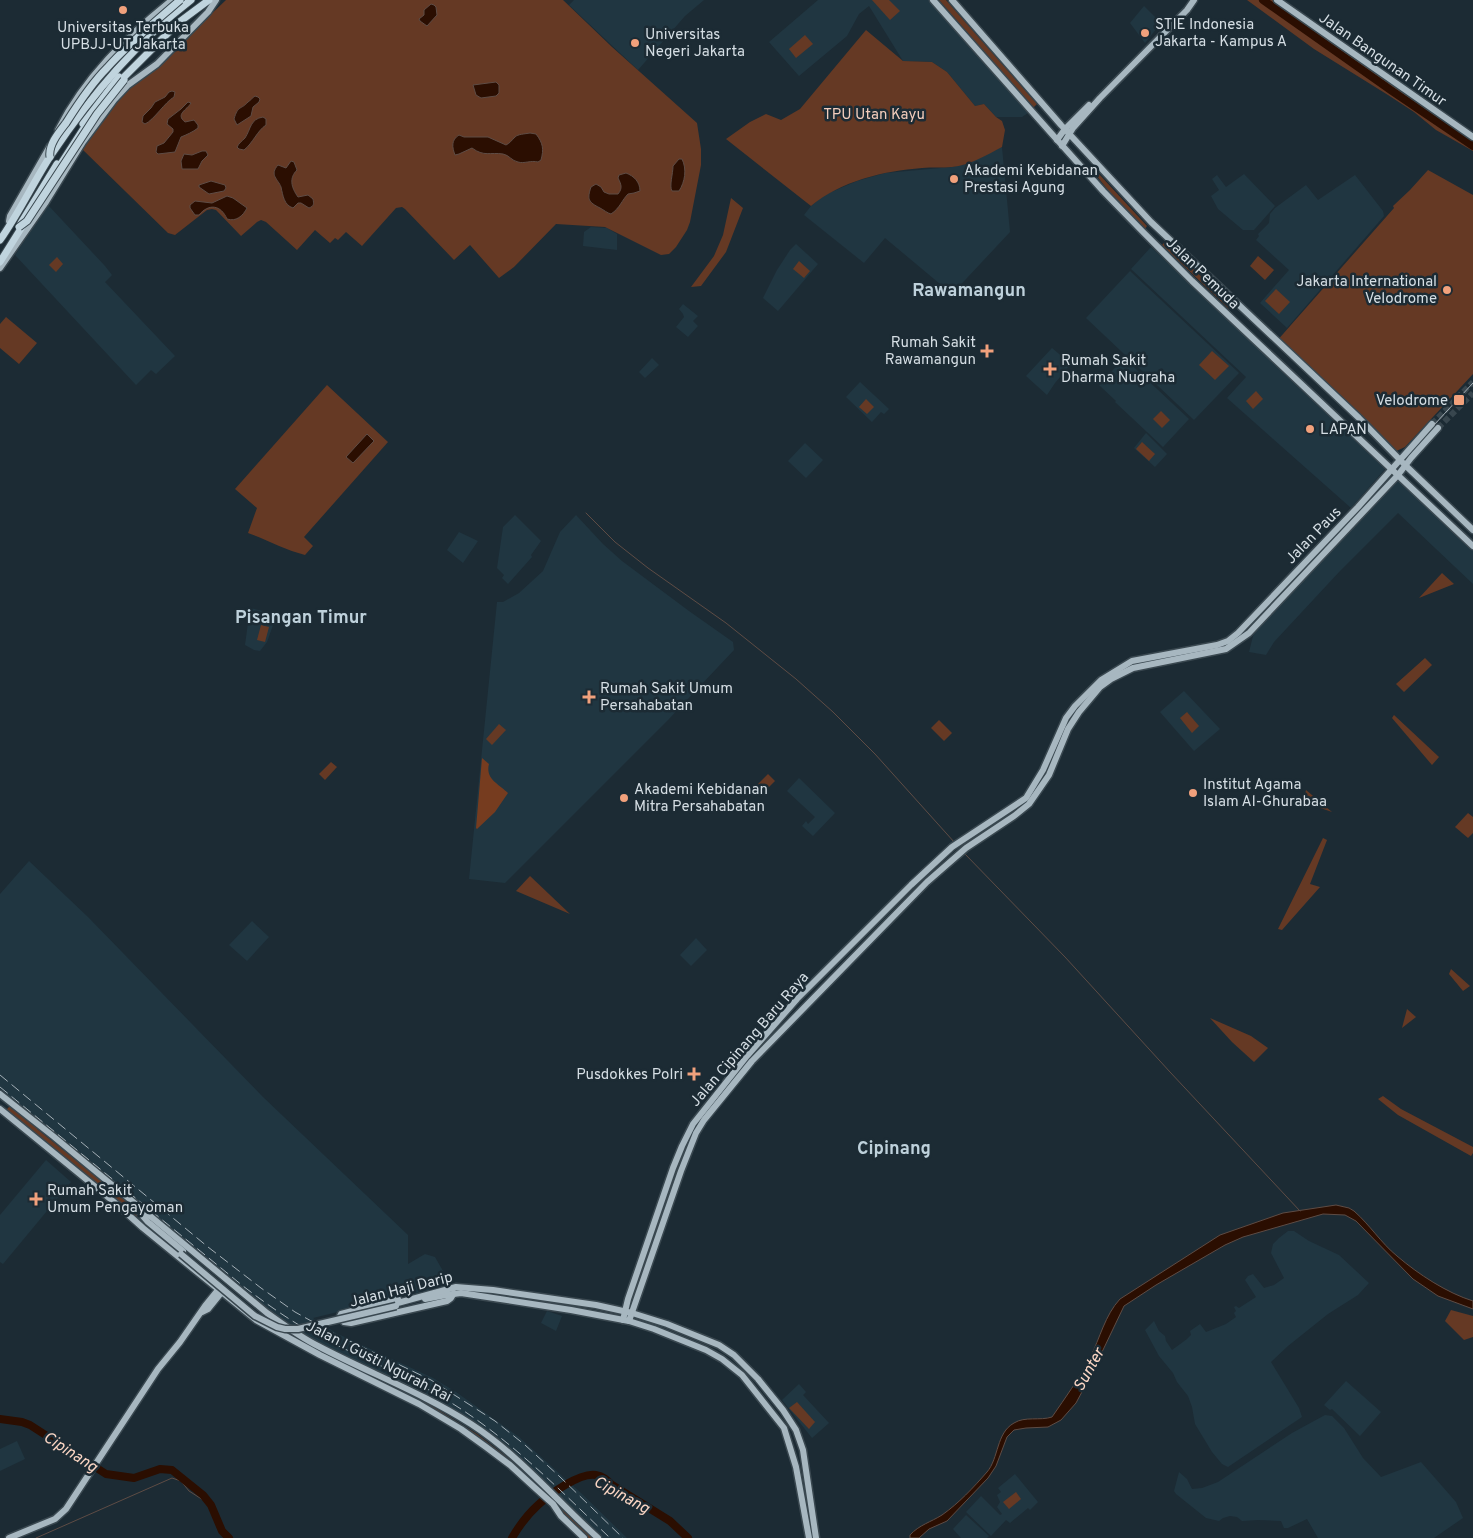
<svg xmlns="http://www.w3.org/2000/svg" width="1473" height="1538" font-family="Overpass,sans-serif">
  <rect width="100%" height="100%" fill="#1c2b34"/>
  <!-- built -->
  <g fill="#203641">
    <path d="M574 0H704L685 16 638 70 569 5Z"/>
    <path d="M818 0H933L1031 111 1022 117H996L984 104 975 106 947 72 932 62 903 61 869 6 859 14 847 36 799 76 769 42Z"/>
    <path d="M1144 6 1161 23 1145 43 1130 23Z"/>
    <path d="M1002 147 1010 232 952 294 885 238 864 263 804 215 811 206 824 195 857 181 885 173 952 167 965 164Z"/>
    <path d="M1244 174 1275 206 1254 230H1243L1218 209 1211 196 1219 190 1212 179 1217 175 1226 187Z"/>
    <path d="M1355 175 1383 211 1384 216 1287 328 1260 303 1289 270 1256 240 1259 236 1258 234 1269 223 1270 214 1275 208 1306 185 1318 200Z"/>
    <path d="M48 205 105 266 112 275 105 282 175 356 156 374 151 370 136 385 15 255Z"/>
    <path d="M591 227 607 228 617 234V250L583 246 584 232Z"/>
    <path d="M796 244 818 264 778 311 763 298 777 270 790 250Z"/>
    <path d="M1151 247 1385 469 1351 508 1227 398 1246 377 1131 269Z"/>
    <path d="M1130 271 1239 373 1194 420 1086 318Z"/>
    <path d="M683 304 698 316 693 321 698 326 688 337 676 327 684 317 683 314 679 309Z"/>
    <path d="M1052 348 1071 364 1055 383 1047 395 1026 376Z"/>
    <path d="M652 358 659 365 645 378 639 372Z"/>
    <path d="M1124 358 1189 419 1163 447 1115 402 1116 401 1099 385Z"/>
    <path d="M860 382 889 409 884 414 881 412 872 422 846 397Z"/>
    <path d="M1146 433 1167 454 1155 467 1134 448Z"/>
    <path d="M805 443 823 460 806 478 788 461Z"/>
    <path d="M1399 478 1473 547V584L1398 513 1340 571 1274 642 1266 655 1249 652 1253 636 1259 627Z"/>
    <path d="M515 515 541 541 531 555 532 557 508 584 502 578 504 575 497 568 503 527Z"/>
    <path d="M576 515 603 544 622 561 689 611 733 642 734 650 669 719 505 883 469 879 497 602H503L519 593 543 571 560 532Z"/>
    <path d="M459 532 478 541 463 563 447 550Z"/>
    <path d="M250 608 277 614 267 642 260 651 254 650 245 645Z"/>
    <path d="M1184 691 1220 729 1194 751 1160 712Z"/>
    <path d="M799 778 835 813 813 836 802 826 806 821 808 824 815 817 787 791Z"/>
    <path d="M29 861 88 917 263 1097 408 1235V1264L425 1254 435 1257 443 1271 445 1286 313 1318 336 1333 433 1378 456 1392 519 1437 581 1493 627 1538H598L530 1471 471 1424 345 1359 267 1313 0 1091V894Z"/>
    <path d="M252 921 269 937 247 961 229 945Z"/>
    <path d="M696 938 707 950 691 966 680 955Z"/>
    <path d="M46 1160 71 1182 3 1264 0 1262V1215Z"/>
    <path d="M1288 1231H1294L1309 1241 1339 1255 1369 1283 1358 1295 1328 1314 1288 1346 1271 1362 1299 1408 1302 1417 1228 1467 1222 1464 1212 1452 1195 1424 1192 1407 1188 1396 1177 1382 1173 1373 1159 1356 1145 1330 1154 1321 1159 1331 1165 1336 1166 1341 1172 1350 1187 1339 1191 1335 1190 1331 1200 1324 1206 1332 1226 1324 1236 1317 1234 1313 1236 1311 1234 1307 1236 1306 1239 1308 1256 1297 1245 1280 1248 1276 1253 1274 1264 1288 1274 1285 1284 1278 1271 1253 1273 1244 1279 1238Z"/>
    <path d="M547 1311 562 1316 556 1331 541 1323Z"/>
    <path d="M1346 1381 1381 1412 1360 1436 1332 1409 1330 1410 1324 1405Z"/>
    <path d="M799 1384 806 1392 803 1395 829 1423 812 1438 782 1400Z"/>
    <path d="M1325 1415 1332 1416 1344 1428 1363 1458 1381 1477 1421 1462 1456 1502 1463 1518 1434 1538H1318L1307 1519 1288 1528H1284L1281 1521 1258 1520 1242 1521 1237 1517 1230 1516 1223 1518 1219 1521 1206 1518 1176 1494 1174 1491 1179 1472 1187 1479 1192 1489 1202 1488 1218 1482 1292 1433Z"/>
    <path d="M17 1441 25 1459 0 1471V1449Z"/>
    <path d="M1015 1474 1038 1502 1030 1510 1028 1508 1010 1523 1006 1520 991 1536 966 1512 981 1496 1000 1515 1002 1514 997 1507 1000 1502 997 1495 1001 1492 998 1488Z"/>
    <path d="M966 1515 989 1536 987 1538H961L953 1529Z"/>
  </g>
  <!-- green -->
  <g fill="#653924">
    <path d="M226 0H563L612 47 697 123 701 149V165L690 222 687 230 676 247 669 254 661 255 605 227 556 224 514 267 499 278 470 245 454 260 405 209 402 207 396 208 362 246 346 232 338 240 335 238 330 243 315 230 297 250 266 222 261 220 257 222 241 236 216 210 212 209 207 210 175 235 168 233 82 149 116 100 129 87 157 66Z"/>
    <path d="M872 0H889L900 11 890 20Z"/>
    <path d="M939 0H946L1037 104 1033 108Z"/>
    <path d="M1247 0H1277L1473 137V151L1436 130 1414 112 1388 95 1314 49Z"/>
    <path d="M866 30 903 61 932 62 947 72 975 106 984 104 996 117 1002 121 1005 130 1002 147C987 155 970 165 952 167 942 168 932 167 922 168 883 171 841 181 811 206L726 139 750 122 766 114 781 120 800 109Z"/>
    <path d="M805 35 813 44 796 58 789 49Z"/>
    <path d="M1428 170 1473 195V374L1405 447 1392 453 1276 342 1394 208 1393 206 1410 190Z"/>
    <path d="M1098 173 1147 226 1145 229 1111 194 1096 175Z"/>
    <path d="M731 198 743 208 726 252 701 286 691 287 714 256 723 235Z"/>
    <path d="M1165 242 1232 306 1229 309 1162 245Z"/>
    <path d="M1258 256 1274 270 1265 280 1250 266Z"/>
    <path d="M57 257 63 264 56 272 49 265Z"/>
    <path d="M799 261 810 271 804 278 793 269Z"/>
    <path d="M1276 289 1290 302 1279 314 1265 301Z"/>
    <path d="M6 317 37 343 19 364 0 348V324Z"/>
    <path d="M1212 351 1229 366 1215 380 1199 365Z"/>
    <path d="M327 385 388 442 304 537 313 546 305 555C285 550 267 540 248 533L257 508 235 489Z"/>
    <path d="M1256 391 1263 399 1253 409 1246 401Z"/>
    <path d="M866 399 874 407 867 414 859 407Z"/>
    <path d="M1161 411 1170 420 1162 428 1153 419Z"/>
    <path d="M1142 442 1155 454 1149 461 1136 449Z"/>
    <path d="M1442 573 1454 584 1419 598Z"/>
    <path d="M261 625 269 627 265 642 257 640Z"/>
    <path d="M1425 658 1432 665 1404 692 1396 684Z"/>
    <path d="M1187 712 1199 726 1192 733 1180 718Z"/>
    <path d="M1394 715 1439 757 1432 765 1392 718Z"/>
    <path d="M939 720 952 733 944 741 931 728Z"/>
    <path d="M499 724 506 730 492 745 486 739Z"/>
    <path d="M331 762 337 767 325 780 319 774Z"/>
    <path d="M768 774 775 781 764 792 757 785Z"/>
    <path d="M1306 790 1332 812 1303 802Z"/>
    <path d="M1468 813 1473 817V833L1468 838 1455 827Z"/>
    <path d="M1323 838 1327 840 1310 884 1320 887 1282 930 1278 929Z"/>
    <path d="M530 876 570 914 516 891Z"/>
    <path d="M1451 969 1470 986 1463 991 1449 974Z"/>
    <path d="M1407 1009 1416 1017 1402 1028Z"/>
    <path d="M1210 1018 1251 1036 1268 1048 1254 1062 1232 1042Z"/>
    <path d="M1383 1096 1401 1109 1473 1147V1153L1471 1156 1398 1115 1378 1099Z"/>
    <path d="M10 1106 26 1120 43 1128 37 1129 138 1210 143 1219 131 1214 6 1110Z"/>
    <path d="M1451 1310 1473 1316V1337L1464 1340 1445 1321Z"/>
    <path d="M419 1398 477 1434 512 1461 593 1538H584L553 1504 510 1465 417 1403Z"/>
    <path d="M797 1402 815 1422 809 1429 789 1408Z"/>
    <path d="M1016 1492 1021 1499 1009 1509 1003 1502Z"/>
  </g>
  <!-- forest -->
  <path fill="#763c1f" d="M482 758 489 764C485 779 499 784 508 793L495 812 477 829 476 828Z"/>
  <!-- water -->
  <g fill="#2b0e01" stroke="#5e4c45">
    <path d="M431 4 434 5 436 7 437 15 427 26 420 21 419 19 424 15V10Z"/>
    <path d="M496 82 499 85V93L496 96 481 98 476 95 473 85Z"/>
    <path d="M172 91 175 92 174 97C165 102 154 120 145 124L142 122 143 116 151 108 155 102 165 97 169 92Z"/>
    <path d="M255 96 258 97 260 99 259 102 253 107 251 116 237 125 234 119C238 105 241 110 248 102 251 100 252 98 255 96Z"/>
    <path d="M188 102 191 103C187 110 175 114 185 122L194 120 198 125V128C193 132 186 135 181 137L175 152 158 154 156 152 157 146 164 143 173 132V129L167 124 168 119 181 109Z"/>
    <path d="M263 117 266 119V125C257 131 253 143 244 150L239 149 237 147C239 143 242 141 245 138 251 129 250 119 263 117Z"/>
    <path d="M530 133 536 134C543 143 544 149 541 160L538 162C531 160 524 164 518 162 512 161 509 155 503 154 490 152 484 157 472 148L459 154 455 155C452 147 451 140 459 135L464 137H488L506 145C510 143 511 141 515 137 518 134 525 134 530 133Z"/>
    <path d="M202 151H206L208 155 202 161 198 169H182L181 161 184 154 192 155Z"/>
    <path d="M679 159H682C687 169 685 182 679 191H672C669 186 673 174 673 166Z"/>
    <path d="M291 161 294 162 297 170C289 178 291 187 298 197L308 195 313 199C314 204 314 206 309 208L301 203H298L293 208C284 205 283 196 281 187 278 179 269 175 278 165L286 168Z"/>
    <path d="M626 173C634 176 640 182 640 191L634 193 628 194C622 200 620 208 611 214 607 213 604 210 600 208 588 202 587 199 591 187L596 184 601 187 604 192 609 194H618C623 188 621 184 618 178L619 175Z"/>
    <path d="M211 181 225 185 226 188 224 191 209 194 199 187V185Z"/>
    <path d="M227 196 233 198 247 208C243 216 236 222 227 219 221 205 209 203 199 215H195L190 208V205L195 201 212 203Z"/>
    <path d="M367 434 374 441 353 463 346 457Z"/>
    <path d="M1336 1205 1349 1208 1354 1211C1370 1225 1381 1243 1397 1256 1418 1274 1447 1293 1473 1301V1309L1438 1296 1413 1279 1356 1221 1345 1215 1323 1214 1243 1237 1225 1245 1156 1285 1124 1306 1092 1373 1076 1403 1061 1420 1048 1427 1026 1428 1014 1430 1007 1437 996 1466 988 1478 947 1521 929 1529 919 1538H910V1535C919 1525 931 1522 942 1515 959 1503 973 1488 987 1472 999 1458 996 1433 1014 1423 1025 1416 1040 1421 1052 1417 1065 1398 1079 1379 1090 1358 1100 1338 1105 1315 1120 1299L1220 1235 1283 1213Z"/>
  </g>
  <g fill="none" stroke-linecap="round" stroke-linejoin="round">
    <!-- stream -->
    <g stroke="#5e4c45" stroke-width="1">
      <path d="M586 513 615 542 648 568 726 623 796 679 833 712 875 754 955 843"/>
      <path d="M964 853 1065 957 1170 1072 1300 1211"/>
      <path d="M36 1538 172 1478 181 1481 189 1491 211 1505"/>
    </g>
    <!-- river -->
    <g stroke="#2b0e01" stroke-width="8">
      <path d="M1263 0 1392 91 1473 146"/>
      <path d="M0 1419 22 1422 30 1425 106 1474 134 1478 160 1469 172 1470 203 1495 211 1505 222 1531 229 1538"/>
      <path d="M512 1538C519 1526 528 1514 538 1505 550 1494 580 1472 596 1475 603 1476 607 1480 612 1485L670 1521 688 1538"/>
    </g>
    <!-- major-tunnel -->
    <g stroke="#38464e" stroke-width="6" stroke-dasharray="6 3" stroke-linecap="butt">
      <path d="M1432 424 1473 382"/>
      <path d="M1438 428 1473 393"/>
    </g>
    <defs>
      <g id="major">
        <path d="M933 0 1051 133 1103 191 1142 231 1192 281 1473 546"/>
        <path d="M952 0 1061 125 1151 222 1359 418 1405 465 1473 530"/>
        <path d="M1277 0 1473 137"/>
        <path d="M58 130C84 78 127 36 172 0"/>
        <path d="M1057 140 1065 129 1089 105"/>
        <path d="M1062 146 1073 128 1100 98 1187 10 1194 0"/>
        <path d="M9 221 10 216 50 146"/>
        <path d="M0 268 46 202 83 142 114 100 128 85 157 64 208 12 216 0"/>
        <path d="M0 1094 53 1136 123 1194"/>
        <path d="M0 1109 125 1211"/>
        <path d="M120 1191 267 1313C284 1325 300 1337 318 1346 369 1373 423 1393 471 1424 519 1455 556 1500 598 1538"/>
        <path d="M135 1207 148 1222 183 1251"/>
        <path d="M123 1210 143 1228 256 1320 320 1355 419 1404 461 1429 486 1447 510 1465 534 1487 553 1504 561 1516 584 1538"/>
        <path d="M398 1299 341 1314 340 1316 344 1322 351 1323 447 1301 451 1298 454 1293"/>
        <path d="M425 1299 446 1295 461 1293 571 1310 629 1321 654 1329 706 1350 722 1359 742 1375 784 1428 796 1467 809 1538"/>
        <path d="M394 1304 456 1287 493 1290 596 1305 632 1313 667 1324 719 1345 734 1355 758 1379 783 1410 796 1430 803 1450 816 1538"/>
        <path d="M202 1312 208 1309 221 1293"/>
        <path d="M623 1320 628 1299 673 1168 682 1146 693 1124 747 1056 797 999 911 885 952 847 1026 798 1043 770 1066 718 1075 706 1101 680 1132 661 1217 645 1228 641 1238 633 1358 507 1432 424"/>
        <path d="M629 1321 681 1171 696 1133 704 1120 752 1061 927 882 966 848 1014 816 1029 804 1049 775 1068 729 1079 712 1100 687 1111 679 1133 668 1226 649 1249 633 1398 475 1411 458 1438 428"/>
        <path d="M9 1538 55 1519 66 1509 158 1369 180 1342 205 1306 218 1290"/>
      </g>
      <g id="highway">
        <path d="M119 82 178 23 209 0"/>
        <path d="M83 124 119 77"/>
        <path d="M57 170 88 122"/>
        <path d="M21 223 57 164"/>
        <path d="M0 240C19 213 33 183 51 155 90 97 135 43 191 0"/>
        <path d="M0 262 25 222"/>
      </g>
    </defs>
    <!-- major casing -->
    <use href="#major" stroke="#3a4850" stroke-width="9"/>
    <!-- highway casing -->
    <use href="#highway" stroke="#3a4850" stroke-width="9"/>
    <!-- major -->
    <use href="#major" stroke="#a7b7c0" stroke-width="6"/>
    <!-- highway -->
    <use href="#highway" stroke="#c0d4de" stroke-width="7"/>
    <!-- tram -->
    <path stroke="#a4afb6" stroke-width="1" d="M1434 425 1473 383"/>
    <!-- rail -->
    <g stroke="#a4afb6" stroke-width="1" stroke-dasharray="10 5" stroke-linecap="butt">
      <path d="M0 1075 208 1247 261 1288 295 1312 333 1333 431 1380 495 1421 525 1445 559 1476 623 1538"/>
      <path d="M0 1087 243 1286C269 1306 296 1325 326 1340 365 1359 406 1376 445 1399 507 1436 558 1488 610 1538"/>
    </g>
    <defs>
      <path id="major-bridge" d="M181 1254 255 1316 277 1327 285 1329H298L396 1306"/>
      <g id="highway-bridge">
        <path d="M50 157C48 145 59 132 66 123 78 104 91 84 107 68 129 43 155 22 180 0"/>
        <path d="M19 227 27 221 97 114 124 80"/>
      </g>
    </defs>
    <!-- major-bridge casing -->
    <use href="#major-bridge" stroke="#3a4850" stroke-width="9" stroke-linecap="butt"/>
    <!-- highway-bridge casing -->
    <use href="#highway-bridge" stroke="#3a4850" stroke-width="9" stroke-linecap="butt"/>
    <!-- major-bridge -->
    <use href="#major-bridge" stroke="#a7b7c0" stroke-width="6"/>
    <!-- highway-bridge -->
    <use href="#highway-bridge" stroke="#c0d4de" stroke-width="7"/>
  </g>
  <!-- markers -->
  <g fill="#f1a17c" stroke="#1c2b34" stroke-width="2">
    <circle cx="123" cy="10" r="5"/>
    <circle cx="1145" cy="33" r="5"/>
    <circle cx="635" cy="43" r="5"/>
    <circle cx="954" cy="179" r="5"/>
    <circle cx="1447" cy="290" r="5"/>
    <path d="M984.5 343.5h5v5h5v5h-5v5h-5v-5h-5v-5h5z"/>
    <path d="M1047.5 361.5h5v5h5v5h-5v5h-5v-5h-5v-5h5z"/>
    <rect x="1453" y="394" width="12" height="12" rx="2.5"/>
    <circle cx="1310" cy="429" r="5"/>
    <path d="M586.5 689.5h5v5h5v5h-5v5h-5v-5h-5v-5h5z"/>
    <circle cx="1193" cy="793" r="5"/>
    <circle cx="624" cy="798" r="5"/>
    <path d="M691.5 1066.5h5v5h5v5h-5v5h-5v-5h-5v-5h5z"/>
    <path d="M33.5 1191.5h5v5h5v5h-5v5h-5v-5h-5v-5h5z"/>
  </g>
  <g text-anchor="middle" stroke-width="5" stroke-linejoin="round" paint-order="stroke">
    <!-- poi labels -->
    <g font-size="15" fill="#d5dee4" stroke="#1c2b34" text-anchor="start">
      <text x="1155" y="29">STIE Indonesia<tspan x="1155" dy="17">Jakarta - Kampus A</tspan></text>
      <text x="123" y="32" text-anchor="middle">Universitas Terbuka<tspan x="123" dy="17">UPBJJ-UT Jakarta</tspan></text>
      <text x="645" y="39">Universitas<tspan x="645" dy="17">Negeri Jakarta</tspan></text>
      <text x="964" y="175">Akademi Kebidanan<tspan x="964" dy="17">Prestasi Agung</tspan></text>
      <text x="1437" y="286" text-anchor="end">Jakarta International<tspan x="1437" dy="17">Velodrome</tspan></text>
      <text x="976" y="347" text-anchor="end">Rumah Sakit<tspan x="976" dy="17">Rawamangun</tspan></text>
      <text x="1061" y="365">Rumah Sakit<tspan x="1061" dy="17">Dharma Nugraha</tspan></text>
      <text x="1448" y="405" text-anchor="end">Velodrome</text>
      <text x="1320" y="434">LAPAN</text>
      <text x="600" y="693">Rumah Sakit Umum<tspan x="600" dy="17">Persahabatan</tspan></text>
      <text x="1203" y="789">Institut Agama<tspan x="1203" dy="17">Islam Al-Ghurabaa</tspan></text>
      <text x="634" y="794">Akademi Kebidanan<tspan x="634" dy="17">Mitra Persahabatan</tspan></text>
      <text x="683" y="1079" text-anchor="end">Pusdokkes Polri</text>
      <text x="47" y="1195">Rumah Sakit<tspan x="47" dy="17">Umum Pengayoman</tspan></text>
    </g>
    <!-- street labels -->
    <g font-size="15" fill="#d5dee4" stroke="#1c2b34">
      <text transform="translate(1383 59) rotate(35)" y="5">Jalan Bangunan Timur</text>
      <text transform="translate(1203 273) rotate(44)" y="5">Jalan Pemuda</text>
      <text transform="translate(1313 535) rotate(-46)" y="5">Jalan Paus</text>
      <text transform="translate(749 1039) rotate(-49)" y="5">Jalan Cipinang Baru Raya</text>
      <text transform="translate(401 1289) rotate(-14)" y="5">Jalan Haji Darip</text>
      <text transform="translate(379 1361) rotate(27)" y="5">Jalan I Gusti Ngurah Rai</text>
    </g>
    <!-- park labels -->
    <g font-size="15" fill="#f3cdbc" stroke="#1c2b34">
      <text x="874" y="119">TPU Utan Kayu</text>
    </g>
    <!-- water labels -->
    <g font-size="16" font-style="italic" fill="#fbd6c4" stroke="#1c2b34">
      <text transform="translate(1088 1369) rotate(-61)" y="6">Sunter</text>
      <text transform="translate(71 1451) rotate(33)" y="6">Cipinang</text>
      <text transform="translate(622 1494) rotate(29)" y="6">Cipinang</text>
    </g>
    <!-- quarter labels -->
    <g font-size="18" font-weight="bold" fill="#bed1db" stroke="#1c2b34">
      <text x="969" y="296">Rawamangun</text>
      <text x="301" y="623">Pisangan Timur</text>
      <text x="894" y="1154">Cipinang</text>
    </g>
  </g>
</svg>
